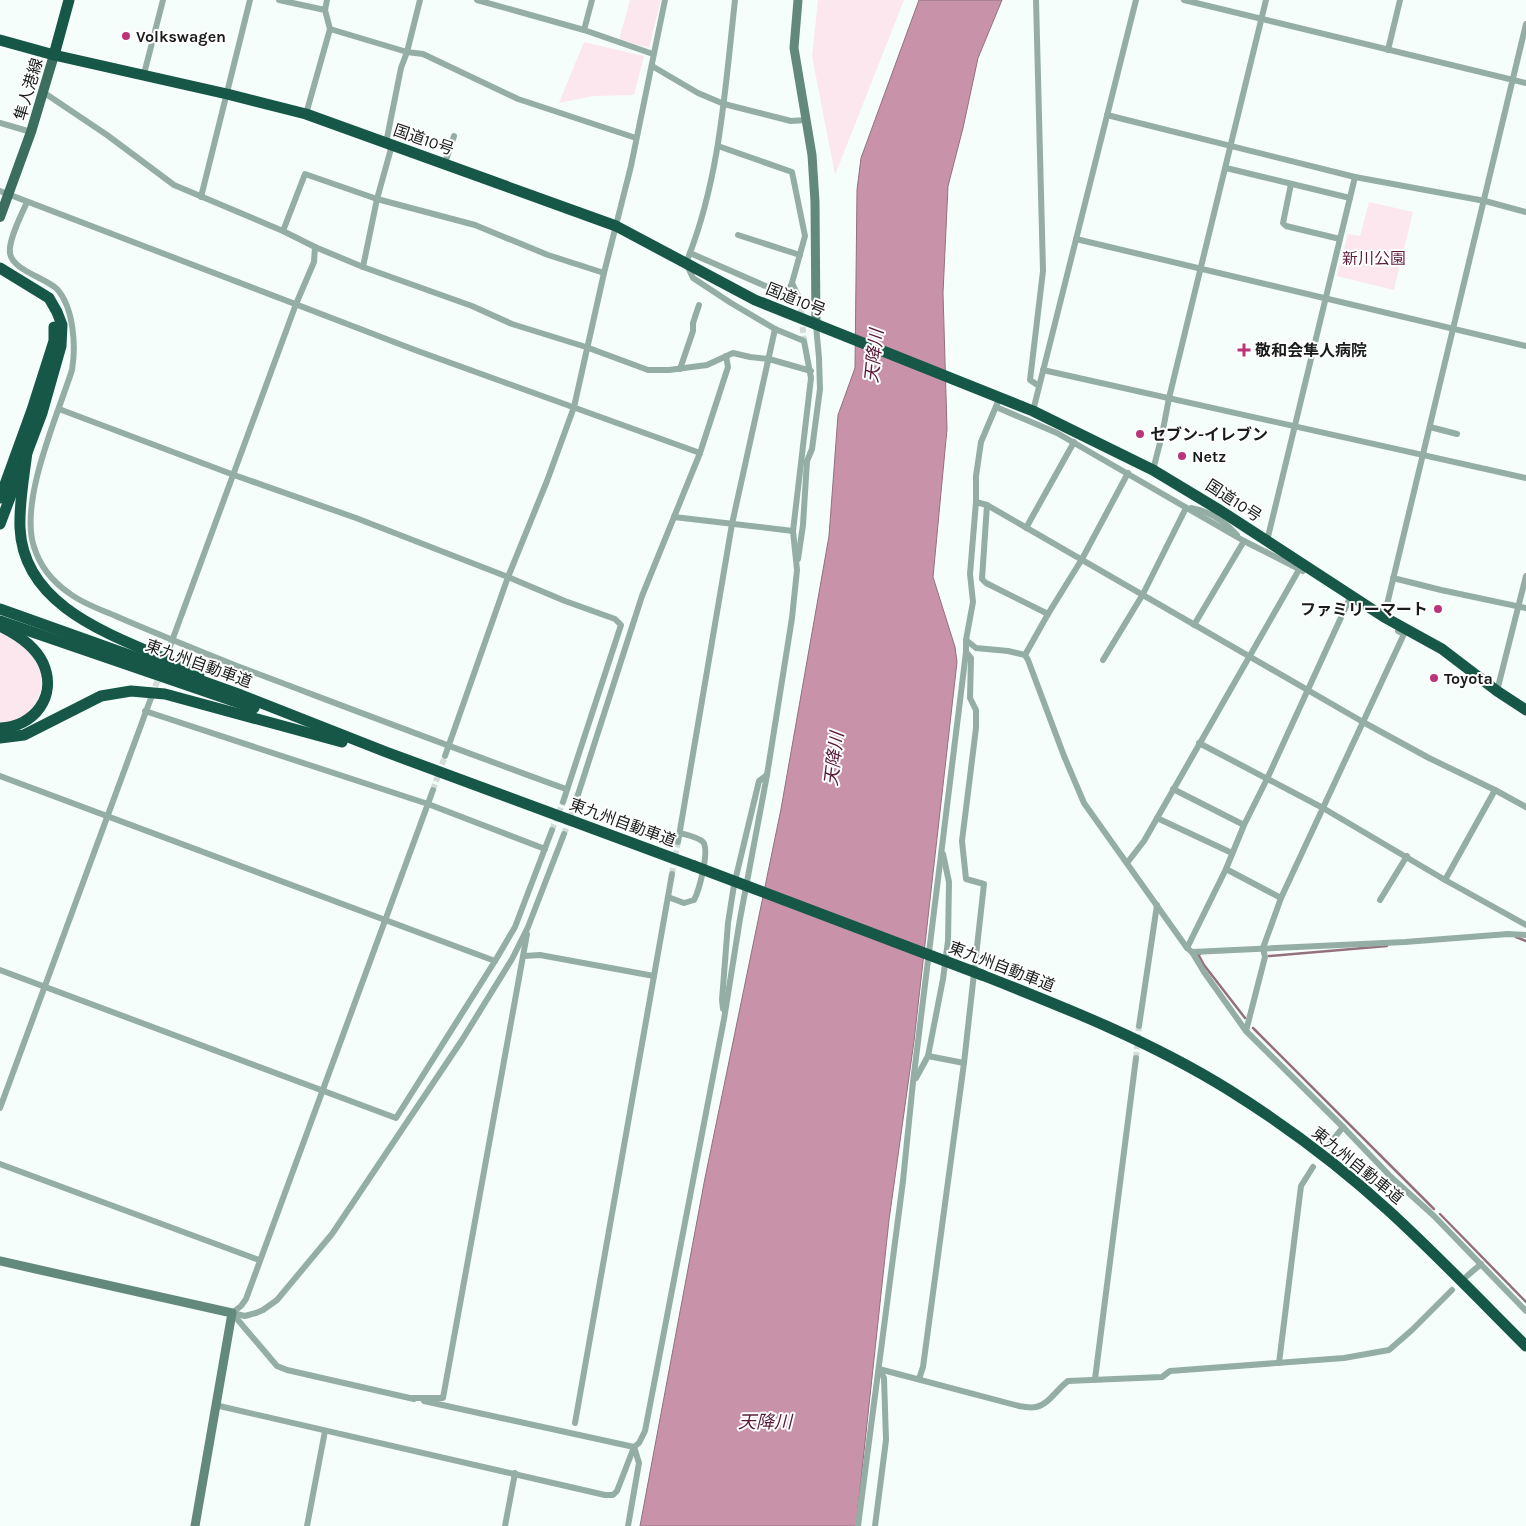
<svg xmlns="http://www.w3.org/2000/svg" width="1526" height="1526" font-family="Karla,'Noto Sans JP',sans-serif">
  <rect width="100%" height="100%" fill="#f5fefb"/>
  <!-- green -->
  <g fill="#fce7ef">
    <path d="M630 0H661L649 48 619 40Z"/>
    <path d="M818 0H904L835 175 812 56Z"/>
    <path d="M584 42 644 56 634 95 593 96 559 103Z"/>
    <path d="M1369 202 1413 212 1394 290 1337 276 1348 234 1360 236Z"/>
    <path d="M0 630C13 639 26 646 35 660 53 687 32 724 0 722Z"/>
  </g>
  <!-- water -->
  <path fill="#c893a8" stroke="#946f7e" d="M919 0H1002L978 58 963 128 948 186 943 293 947 429 933 577 955 647 957 662 914 1041 889 1220 856 1526H640L705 1178 781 809 829 536 838 415 855 368 857 190 861 158Z"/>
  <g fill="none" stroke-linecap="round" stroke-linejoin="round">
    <!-- stream -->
    <g stroke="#946f7e" stroke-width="2.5">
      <path d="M1516 937 1526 941"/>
      <path d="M1200 954H1198L1204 965 1245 1018"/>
      <path d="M1269 956 1387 946"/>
      <path d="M1253 1028 1434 1209"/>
      <path d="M1440 1214 1526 1302"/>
    </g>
    <!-- street-tunnel -->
    <g stroke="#d4dcd9" stroke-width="6" stroke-dasharray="6 3" stroke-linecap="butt">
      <path d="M800 300 804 341"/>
      <path d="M152 695 160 674"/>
      <path d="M433 790 445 756"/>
      <path d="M552 830 563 802"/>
      <path d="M564 834 574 807"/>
      <path d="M672 874 678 842"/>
      <path d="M1136 1058 1139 1026"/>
    </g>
    <!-- street -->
    <g stroke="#94aea5" stroke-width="6">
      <path d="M279 0 325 10 330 29 407 52 423 54 518 99 636 138"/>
      <path d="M477 0 584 30 653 54"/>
      <path d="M1036 0 1043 271 1030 380 1039 386"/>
      <path d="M1184 0 1526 83"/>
      <path d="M325 10 327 0"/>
      <path d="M584 30 592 0"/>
      <path d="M1388 50 1400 0"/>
      <path d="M652 66 698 93 724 104 791 121 807 120"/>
      <path d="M144 74 163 0"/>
      <path d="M43 92 107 135 174 185 283 231 315 247 363 267 472 306 512 324 586 347 648 370H669L707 365 733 353 750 357 769 359 811 371"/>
      <path d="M306 114 330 29"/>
      <path d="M1107 115 1355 177 1485 201 1526 212"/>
      <path d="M0 123 31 132"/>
      <path d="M386 143 401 68 407 52 420 0"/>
      <path d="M718 146 792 172 805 236 792 283 800 300"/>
      <path d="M445 163 454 136"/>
      <path d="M1226 168 1350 198"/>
      <path d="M1291 184 1283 223 1286 226 1340 239"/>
      <path d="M0 191 415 350 700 453"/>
      <path d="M201 197 250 0"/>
      <path d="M27 202C22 214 8 240 10 253 12 270 46 278 57 289 74 308 76 347 72 370 57 417 19 501 34 547 40 566 53 582 69 593 83 604 102 610 118 617 157 634 197 650 237 666 346 707 456 749 566 789"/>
      <path d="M283 231 305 174 377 199 475 225 548 255 604 273"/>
      <path d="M738 235 800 255"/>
      <path d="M1076 239 1526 346"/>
      <path d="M690 253 786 295 792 283"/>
      <path d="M363 267 377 199 392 145"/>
      <path d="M680 369 693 331V323L699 305"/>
      <path d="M1043 370 1526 478"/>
      <path d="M996 407 1057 433 1244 541 1303 571"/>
      <path d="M59 409 234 475 356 518 508 577 565 601 615 619 621 625 563 802"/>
      <path d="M1033 411 1136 0"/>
      <path d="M1430 427 1457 434"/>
      <path d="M1153 470 1162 435 1169 398 1266 0"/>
      <path d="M976 502 987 505 1363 722 1429 758 1495 790 1526 807"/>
      <path d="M987 505 982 579 986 583 1048 614"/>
      <path d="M1191 508C1210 511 1224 521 1237 535"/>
      <path d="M674 517 793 531"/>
      <path d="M1026 528 1074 442"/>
      <path d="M1267 541 1355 177"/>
      <path d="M798 559 803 525 807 461 812 449 820 389 819 358 816 325"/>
      <path d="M1393 578 1441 590 1526 608"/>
      <path d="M1384 617 1526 24"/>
      <path d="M1194 625 1244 541"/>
      <path d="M966 640 976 648 1008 651 1025 655 1028 660 1064 756 1084 803 1187 948 1192 952 1204 972 1246 1031 1343 1127 1391 1177 1434 1216 1526 1311"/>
      <path d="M169 649 296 304 314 262 315 247"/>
      <path d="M1025 655 1048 614 1082 559 1128 473"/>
      <path d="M1103 660 1143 594 1186 508"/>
      <path d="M1497 691 1526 576"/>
      <path d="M145 711 428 804 545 849"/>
      <path d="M1199 743 1323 808 1445 880 1526 925"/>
      <path d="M445 756 508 577 547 481 574 407 604 273 631 166 665 0"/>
      <path d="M0 776 495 961"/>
      <path d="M1173 789 1244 825"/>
      <path d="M574 807 642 596 700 453 728 367 726 356"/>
      <path d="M1157 818 1232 853"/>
      <path d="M678 842 732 524 775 329"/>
      <path d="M1127 863 1144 841 1300 568"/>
      <path d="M1226 869 1281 898"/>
      <path d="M1445 880 1495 790"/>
      <path d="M668 897 684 903 694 900C699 891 710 850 703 842 698 837 687 835 680 833"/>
      <path d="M1380 900 1407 856"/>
      <path d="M1187 948 1226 869 1244 825 1267 779 1349 600"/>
      <path d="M1192 952 1405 942 1508 934 1526 935"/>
      <path d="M524 956 540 955 654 976"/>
      <path d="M0 970 396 1118 495 961 515 927 552 830"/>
      <path d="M723 1009 722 1000 728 923 734 885 759 781 767 775"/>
      <path d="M1139 1026 1157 905"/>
      <path d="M1246 1031 1265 957 1263 948 1281 898 1404 634 1398 631"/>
      <path d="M928 1056 964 1063"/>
      <path d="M916 1078 928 1056 943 979 948 941 949 882 943 854"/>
      <path d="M0 1108 151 698"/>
      <path d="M1328 1146 1343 1127"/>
      <path d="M0 1164 259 1260"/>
      <path d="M1467 1276 1481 1264"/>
      <path d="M232 1313 245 1316 256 1313 263 1310 277 1300 332 1234 462 1040 512 959 528 927 564 834"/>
      <path d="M232 1313 241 1306 246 1299 433 790"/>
      <path d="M232 1313 277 1366 287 1370 414 1399"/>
      <path d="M1279 1363 1301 1186 1313 1167"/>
      <path d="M879 1369 1019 1406C1024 1407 1031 1408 1036 1407 1048 1405 1057 1389 1068 1381L1162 1377 1170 1371 1344 1358 1389 1350 1412 1330 1452 1290"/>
      <path d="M919 1379 923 1367 964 1063 984 884 966 879 962 841 976 728V710L970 698 971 658 966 652"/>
      <path d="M1095 1379 1136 1058"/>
      <path d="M412 1398H443L527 934"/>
      <path d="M424 1401 634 1447"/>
      <path d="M215 1405 605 1495H613L617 1491 634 1447 639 1443 645 1431 724 1019 740 919 767 775 792 618 797 570 793 531 811 378 804 341 775 329 731 303 693 278 686 263C720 180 725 89 735 0"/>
      <path d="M575 1423 672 874"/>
      <path d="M307 1526 325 1431"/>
      <path d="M505 1526 515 1473"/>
      <path d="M628 1526 639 1463 634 1447"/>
      <path d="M858 1526 903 1181 913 1082 966 652V640L973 602 970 574 976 502V476L981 442 1000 397"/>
      <path d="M875 1526 886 1440 884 1378 879 1369"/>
    </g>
    <!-- secondary -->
    <g stroke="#62897c" stroke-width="9">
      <path d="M798 0 794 48 812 155 815 202 816 325"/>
      <path d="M0 1261 232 1313 195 1526"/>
    </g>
    <!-- primary -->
    <path stroke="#3c6e60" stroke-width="10" d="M0 217 31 132 54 55"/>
    <!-- highway -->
    <g stroke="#165747" stroke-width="11">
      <path d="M0 40 54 55 227 94 306 114 616 226 755 300 1033 411 1153 470 1221 511 1384 617 1442 649 1497 691 1526 710"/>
      <path d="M54 55 69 0"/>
      <path d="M0 268 49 298 57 312 62 325 61 346 42 413 0 524"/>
      <path d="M27 452C24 477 19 502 20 528 24 617 135 641 199 674"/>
      <path d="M0 498 32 410 54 341V327"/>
      <path d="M0 609 241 695 386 752 694 866"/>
      <path d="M0 621 254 708"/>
      <path d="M0 728C34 727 58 696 43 663 35 646 18 635 2 627"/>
      <path d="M0 738 24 735 101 696 131 691 165 694 342 742"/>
      <path d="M982 975C1066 1008 1152 1042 1229 1090 1285 1125 1340 1166 1389 1211 1436 1254 1481 1301 1526 1346"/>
    </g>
    <!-- highway-bridge -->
    <path stroke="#165747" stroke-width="11" d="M694 866 982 975"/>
  </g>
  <!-- markers -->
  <g fill="#ba3578" stroke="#fff" stroke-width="2">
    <circle cx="126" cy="36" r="5"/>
    <path d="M1241.5 342.5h5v5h5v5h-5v5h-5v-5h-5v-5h5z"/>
    <circle cx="1140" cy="434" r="5"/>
    <circle cx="1182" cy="456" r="5"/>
    <circle cx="1438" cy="609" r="5"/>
    <circle cx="1434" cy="678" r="5"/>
  </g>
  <g text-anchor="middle" stroke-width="4" stroke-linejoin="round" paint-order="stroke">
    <!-- poi labels -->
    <g font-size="16" font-weight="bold" fill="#191c1b" stroke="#fff" text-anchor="start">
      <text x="136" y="42">Volkswagen</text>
      <text x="1255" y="356">敬和会隼人病院</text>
      <text x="1150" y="440">セブン-イレブン</text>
      <text x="1192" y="462">Netz</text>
      <text x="1428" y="615" text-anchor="end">ファミリーマート</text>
      <text x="1444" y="684">Toyota</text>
    </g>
    <!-- street labels -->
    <g font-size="16" fill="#191c1b" stroke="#fff">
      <text transform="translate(28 89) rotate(-74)" y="6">隼人港線</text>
      <text transform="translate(424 139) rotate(19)" y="6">国道10号</text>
      <text transform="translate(796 299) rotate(22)" y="6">国道10号</text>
      <text transform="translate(1234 500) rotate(33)" y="6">国道10号</text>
      <text transform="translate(199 663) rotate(20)" y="6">東九州自動車道</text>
      <text transform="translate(623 822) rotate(20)" y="6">東九州自動車道</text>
      <text transform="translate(1002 966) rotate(21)" y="6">東九州自動車道</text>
      <text transform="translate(1358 1165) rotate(39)" y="6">東九州自動車道</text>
    </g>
    <!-- park labels -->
    <g font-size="16" fill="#5f1f3e" stroke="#fff">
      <text x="1374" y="264">新川公園</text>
    </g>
    <!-- water labels -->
    <g font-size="18" font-style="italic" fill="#581938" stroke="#fff">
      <text transform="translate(874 356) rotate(-84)" y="6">天降川</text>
      <text transform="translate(834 759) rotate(-83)" y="6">天降川</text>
      <text x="765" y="1428">天降川</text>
    </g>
  </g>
</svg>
